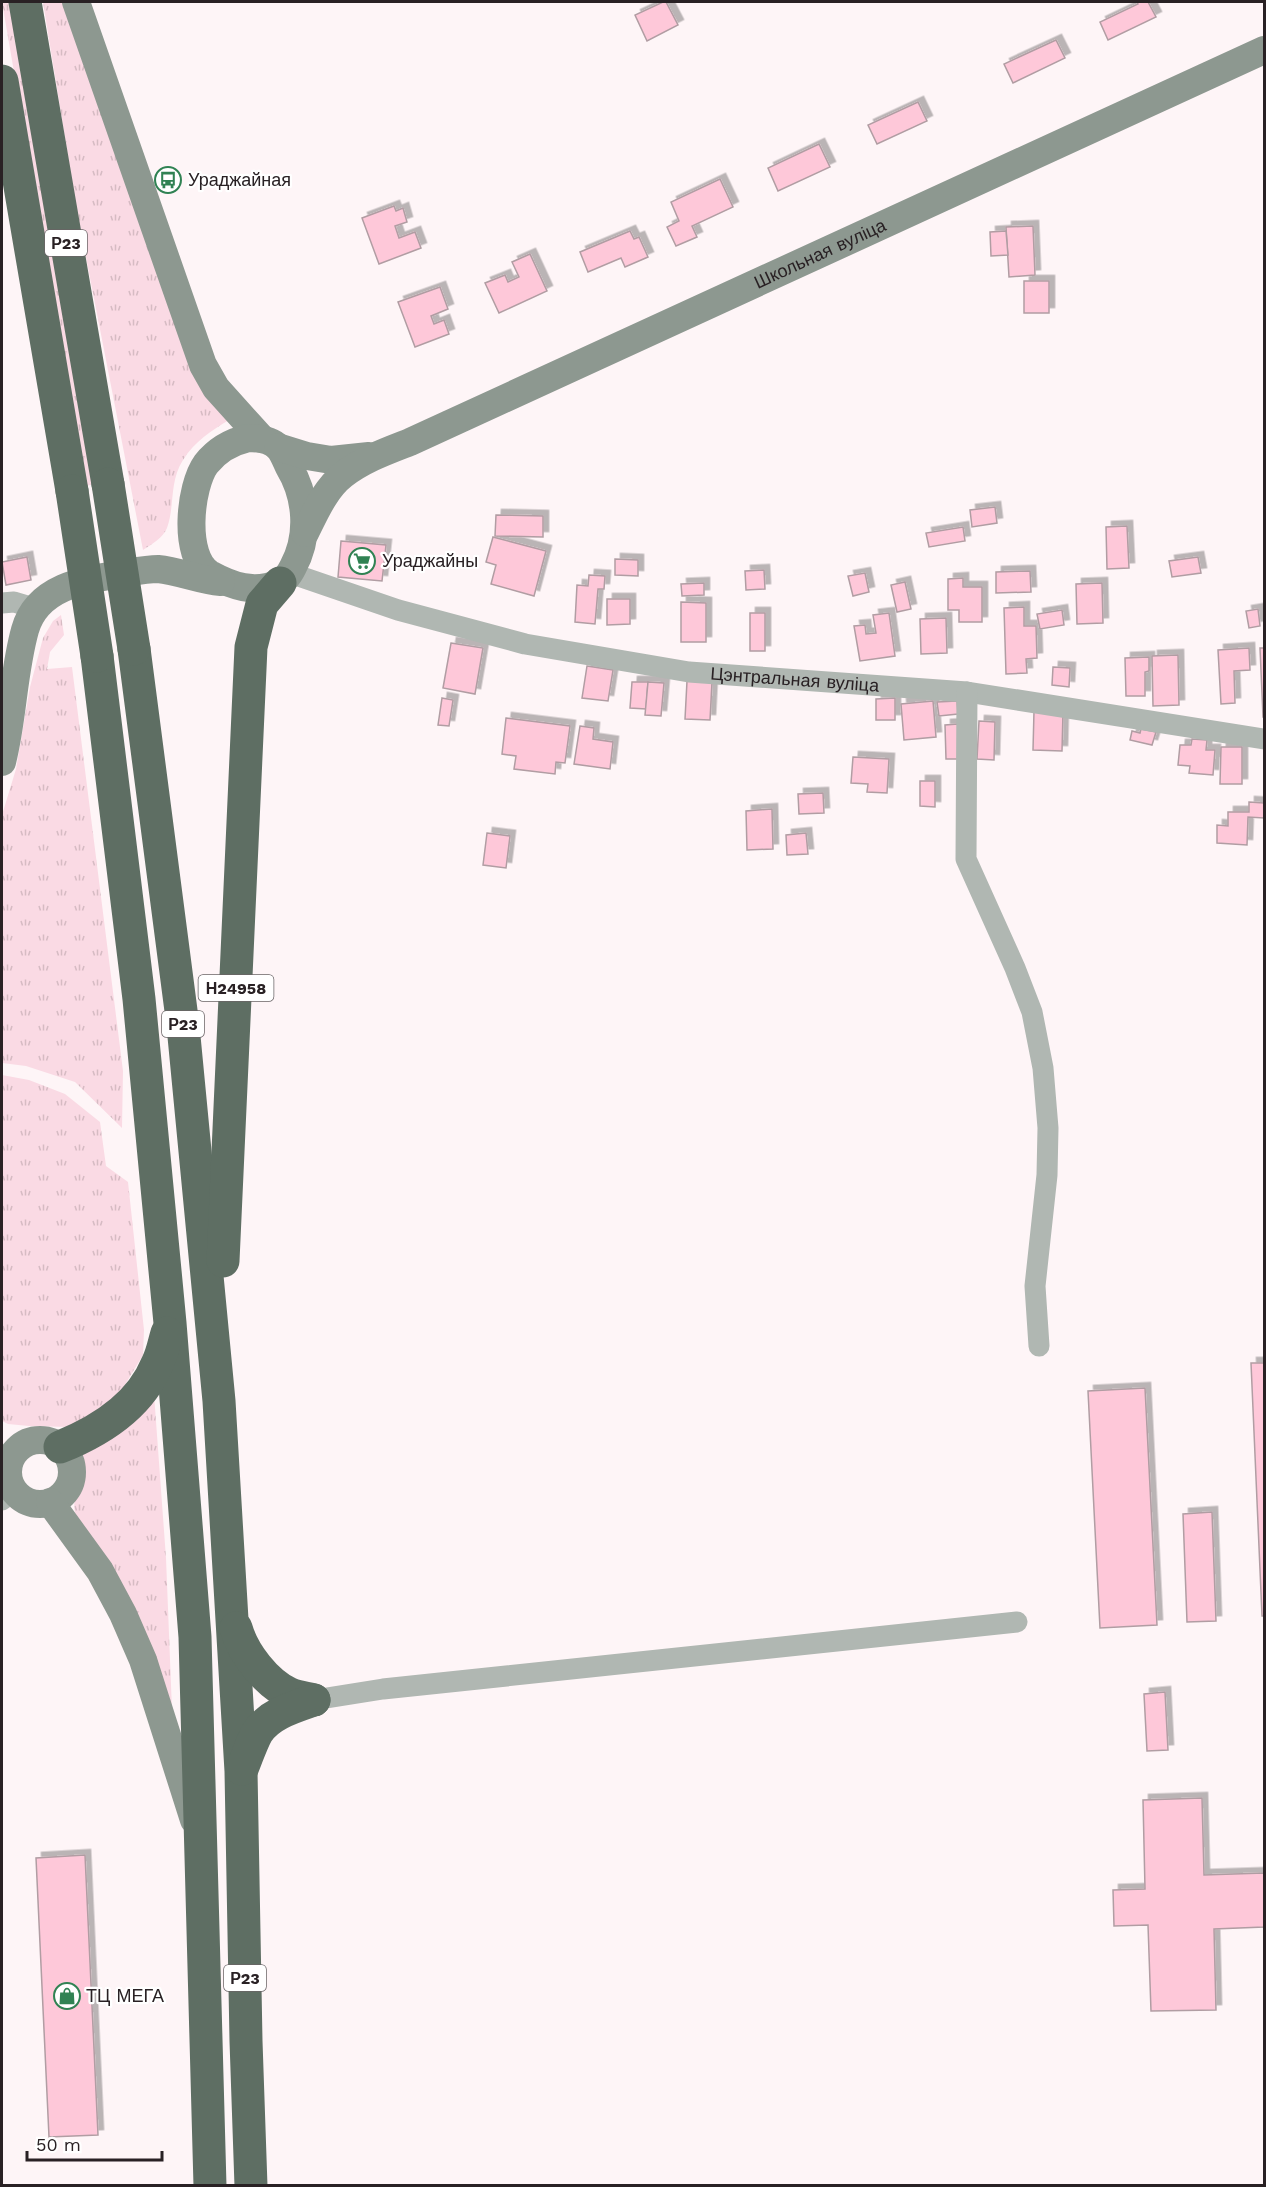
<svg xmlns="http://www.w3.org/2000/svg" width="1266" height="2187" font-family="'Work Sans',sans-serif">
  <defs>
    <pattern id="grass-tufts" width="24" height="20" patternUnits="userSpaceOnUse" patternTransform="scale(1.5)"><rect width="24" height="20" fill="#fadae4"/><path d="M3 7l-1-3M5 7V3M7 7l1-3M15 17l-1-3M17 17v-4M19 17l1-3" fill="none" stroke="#d6bbc3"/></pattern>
    <filter id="shadow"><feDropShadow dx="5.5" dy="-5.5" stdDeviation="0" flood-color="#0004"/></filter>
  </defs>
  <rect width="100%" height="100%" fill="#fef5f7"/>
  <!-- grass -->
  <g fill="url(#grass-tufts)">
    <path d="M2 2H11L95 484 85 486Z"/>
    <path d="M43 2H64L229 420C211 431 195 441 183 460 169 482 175 506 167 528 163 538 152 544 143 550L76 206Z"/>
    <path d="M61 615 64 635 50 652 47 669 72 667 123 1071 122 1128 75 1082 26 1066 2 1063V815L16 769 30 687 43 638 53 621Z"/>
    <path d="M2 1075 29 1080 65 1094 100 1122 106 1166 128 1182 144 1330 143 1355 123 1388 95 1417 70 1427 29 1426 8 1424 2 1421Z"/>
    <path d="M154 1394 166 1558 172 1710 77 1520C68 1492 84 1498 85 1475 86 1468 82 1458 80 1451Z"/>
  </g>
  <!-- building -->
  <g fill="#fec8d9" stroke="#b19da3" stroke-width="1.5" filter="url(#shadow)">
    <path d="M663 2H666L678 25 647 41 635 15Z"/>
    <path d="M1137 2H1148L1156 17 1108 40 1100 22 1138 4Z"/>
    <path d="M1056 40 1065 58 1013 83 1004 64Z"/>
    <path d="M918 102 927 121 877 144 868 125Z"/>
    <path d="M819 144 830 167 778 191 768 168Z"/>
    <path d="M720 179 733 207 692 226 697 237 676 246 667 227 679 221 671 202Z"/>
    <path d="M394 206 396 211 403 208 407 222 395 226 399 238 415 232 421 248 379 264 362 218Z"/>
    <path d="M1033 226 1035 275 1009 277 1006 227Z"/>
    <path d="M630 231 634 239 639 237 648 257 625 267 621 258 588 272 580 252Z"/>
    <path d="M1006 231 1008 255 991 256 990 232Z"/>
    <path d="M530 254 547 291 499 313 485 283 505 275 508 282 519 277 512 262Z"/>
    <rect x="1024" y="281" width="25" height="32"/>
    <path d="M440 287 448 309 431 316 434 324 444 320 449 334 415 347 398 302Z"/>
    <path d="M995 507 997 523 972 527 970 510Z"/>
    <path d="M496 515 543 516V537L495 536Z"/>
    <path d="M1127 526 1129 568 1107 569 1106 527Z"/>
    <path d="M963 527 965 541 929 547 926 533Z"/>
    <path d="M493 537 546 551 534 596 491 584 496 565 486 562Z"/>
    <path d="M341 541 386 545 382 581 338 577Z"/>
    <path d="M27 557 31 580 6 585 2 562Z"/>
    <path d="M1198 557 1201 573 1172 577 1169 561Z"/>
    <path d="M615 559 638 560V576L615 575Z"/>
    <path d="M764 570 765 589 746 590 745 571Z"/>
    <path d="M1030 571 1031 592 996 593V572Z"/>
    <path d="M865 573 869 592 853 596 848 576Z"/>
    <path d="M589 575 605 576 604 589H598L595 624 575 622 577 585 588 586Z"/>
    <path d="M963 578V587H982V622H959V610H948V579Z"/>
    <path d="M905 582 911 609 897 612 891 585Z"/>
    <path d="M704 583V595L682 596 681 584Z"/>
    <path d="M1102 583 1103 623 1077 624 1076 584Z"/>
    <path d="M607 599H630V624L607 625Z"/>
    <path d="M681 602 706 603V642H681Z"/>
    <path d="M1024 607V626H1036L1037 658 1026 659 1027 673 1006 674 1004 608Z"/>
    <path d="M1258 609 1260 626 1249 628 1246 611Z"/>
    <path d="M1062 610 1064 625 1040 629 1037 614Z"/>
    <rect x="750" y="613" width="15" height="38"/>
    <path d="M889 613 895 656 860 661 854 626 865 625 866 634 876 633 873 615Z"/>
    <path d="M946 618 947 653 921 654 920 619Z"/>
    <path d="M451 643 483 648 475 694 443 688Z"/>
    <path d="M1249 648 1250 670 1234 671 1235 703 1221 704 1218 650Z"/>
    <path d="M1260 648H1264V717H1263Z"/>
    <path d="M1178 655 1179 705 1153 706 1152 656Z"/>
    <path d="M1149 657V671L1145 672V696H1126L1125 658Z"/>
    <path d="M587 666 613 670 608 701 582 698Z"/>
    <path d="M1053 667 1070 668 1069 687 1052 685Z"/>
    <path d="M687 681 712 682 710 720 685 719Z"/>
    <path d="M632 682H648L646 709 630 708Z"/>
    <path d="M648 682 664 683 661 716 645 715Z"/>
    <path d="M442 698 453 700 449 726 438 725Z"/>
    <path d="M895 698V720H876V699Z"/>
    <path d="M933 701 936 737 904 740 901 704Z"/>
    <path d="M957 701 958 714 939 716 937 702Z"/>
    <path d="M1034 711 1063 712 1062 751 1033 750Z"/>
    <path d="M506 718 570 726 565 763 556 762 555 774 514 769 516 756 502 754Z"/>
    <path d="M979 721 995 722 994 760 977 759Z"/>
    <path d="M958 724 959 759H946L945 725Z"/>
    <path d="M580 726 594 728 593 739 613 742 610 769 574 764Z"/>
    <path d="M1141 729 1156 732 1152 745 1130 740 1132 731 1140 733Z"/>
    <path d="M1192 739 1207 740 1206 750H1215L1213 775 1189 773 1190 766 1178 765 1180 745H1191Z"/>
    <path d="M1221 747H1242V784H1220Z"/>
    <path d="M853 757 889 759 887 793 867 792 868 784 851 783Z"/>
    <path d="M920 781H935V807L920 806Z"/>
    <path d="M823 793 824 813 799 814 798 794Z"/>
    <path d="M1249 802 1264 803V818L1248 817 1247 845 1217 843V825L1228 826V812H1249Z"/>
    <path d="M772 809 773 849 747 850 746 811Z"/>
    <path d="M487 833 510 836 506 868 483 865Z"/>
    <path d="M806 833 808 854 787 855 786 835Z"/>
    <path d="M1251 1363H1264V1616H1262Z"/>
    <path d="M1145 1388 1157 1625 1100 1628 1088 1391Z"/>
    <path d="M1212 1512 1216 1621 1187 1622 1183 1514Z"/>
    <path d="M1165 1692 1168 1750 1147 1751 1144 1694Z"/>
    <path d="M1202 1798 1204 1875 1264 1873V1927L1214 1929 1216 2010 1151 2011 1148 1925 1114 1926 1113 1890 1145 1889 1143 1800Z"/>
    <path d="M85 1855 98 2135 49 2137 36 1858Z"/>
  </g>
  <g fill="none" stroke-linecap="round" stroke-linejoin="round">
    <!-- street -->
    <g stroke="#b0b7b2" stroke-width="21">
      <path id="s1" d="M290 573 398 610 525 644 689 672 967 692 1264 739"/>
      <path d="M2 603 14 602 34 608"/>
      <path d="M967 692 966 859 1015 968 1032 1012 1043 1068 1048 1128 1047 1175 1035 1286 1039 1346"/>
      <path d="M2 1500 13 1490"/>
      <path d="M314 1700 383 1689 1017 1622"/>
    </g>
    <!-- secondary -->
    <g stroke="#8d9890" stroke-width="28">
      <path d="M76 2 203 365 216 388 262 439"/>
      <path d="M248 438C258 438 270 439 278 447 283 452 286 461 289 467 307 497 310 536 293 567 290 573 285 581 279 583 254 594 232 586 210 574 182 557 190 486 206 464 217 450 231 442 248 438Z"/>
      <path d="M278 447 307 456 331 460 369 456"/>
      <path id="s2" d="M305 533C315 513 325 489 343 475 364 459 387 451 410 442L1264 50"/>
      <path d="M2 762C13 719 13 673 25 630 37 587 83 580 121 574 133 572 146 569 158 569 179 571 199 580 221 582"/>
      <circle cx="40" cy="1472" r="32"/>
      <path d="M50 1502 100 1571 123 1614 143 1660 194 1820"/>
    </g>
    <!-- highway -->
    <g stroke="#5e6e63" stroke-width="33">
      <path d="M25 2 108 484"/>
      <path d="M2 81 72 491"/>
      <path d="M134 649 183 1026 219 1401 241 1771 246 2041 251 2186"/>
      <path d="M97 656 139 999 170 1323 195 1637 210 2186"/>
      <path d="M223 1261 251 647 262 604 280 583"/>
      <path d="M60 1447C100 1431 140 1406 157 1364 162 1355 164 1343 167 1333"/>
      <path d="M236 1628C243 1653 266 1683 290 1694 297 1697 306 1698 314 1700"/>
      <path d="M242 1769C247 1757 251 1744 257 1733 269 1714 294 1707 314 1700"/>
    </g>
    <!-- highway-bridge -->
    <g stroke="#5e6e63" stroke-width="33">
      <path d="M108 484 134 649"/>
      <path d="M72 491 97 656"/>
    </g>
  </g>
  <!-- icons -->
  <defs>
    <symbol id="bus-ring" viewBox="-11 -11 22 22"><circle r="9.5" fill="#fff" stroke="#308253" stroke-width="1.5"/><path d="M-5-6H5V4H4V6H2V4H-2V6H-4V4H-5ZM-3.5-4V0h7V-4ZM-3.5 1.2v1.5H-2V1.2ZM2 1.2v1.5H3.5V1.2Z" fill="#308253"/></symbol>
    <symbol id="supermarket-ring" viewBox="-11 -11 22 22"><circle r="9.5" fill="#fff" stroke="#308253" stroke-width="1.5"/><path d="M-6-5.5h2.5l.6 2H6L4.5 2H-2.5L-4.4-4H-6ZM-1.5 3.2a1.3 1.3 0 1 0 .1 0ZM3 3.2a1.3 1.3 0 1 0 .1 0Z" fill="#308253"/></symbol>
    <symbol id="shop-ring" viewBox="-11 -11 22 22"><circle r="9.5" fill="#fff" stroke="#308253" stroke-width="1.5"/><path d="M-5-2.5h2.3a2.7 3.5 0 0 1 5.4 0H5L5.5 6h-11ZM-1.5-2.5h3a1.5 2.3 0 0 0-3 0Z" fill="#308253"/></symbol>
  </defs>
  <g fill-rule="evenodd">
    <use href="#bus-ring" x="153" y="165" width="30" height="30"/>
    <use href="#supermarket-ring" x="347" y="546" width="30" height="30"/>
    <use href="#shop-ring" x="52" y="1981" width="30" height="30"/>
  </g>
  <g text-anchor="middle" stroke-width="4.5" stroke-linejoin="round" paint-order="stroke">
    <!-- shield labels -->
    <g fill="#fff" stroke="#696466" stroke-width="1.5">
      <rect x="45" y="230" width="42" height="26" rx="4.5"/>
      <rect x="198.5" y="975" width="75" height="26" rx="4.5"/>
      <rect x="162" y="1011" width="42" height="26" rx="4.5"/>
      <rect x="224" y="1965" width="42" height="26" rx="4.5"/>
    </g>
    <g font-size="16" font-weight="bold" fill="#292124">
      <text x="66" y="249">Р23</text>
      <text x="236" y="994">Н24958</text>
      <text x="183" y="1030">Р23</text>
      <text x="245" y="1984">Р23</text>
    </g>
    <!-- poi labels -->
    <g font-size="18" fill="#292124" stroke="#fff" text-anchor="start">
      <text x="188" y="186">Ураджайная</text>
      <text x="382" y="567">Ураджайны</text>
      <text x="86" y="2002">ТЦ МЕГА</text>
    </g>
    <!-- street labels -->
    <g font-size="18" fill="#292124" stroke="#fff">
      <text dy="6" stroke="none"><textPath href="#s2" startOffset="596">Школьная вуліца</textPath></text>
      <text dy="6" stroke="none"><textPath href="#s1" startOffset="518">Цэнтральная вуліца</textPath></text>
    </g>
  </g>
  <!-- border -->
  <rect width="1266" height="2187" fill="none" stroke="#292124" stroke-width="6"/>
  <!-- scale -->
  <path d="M27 2151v9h135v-9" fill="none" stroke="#292124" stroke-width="3"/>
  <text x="36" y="2151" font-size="18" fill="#292124" stroke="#ffffff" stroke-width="4.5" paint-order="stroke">50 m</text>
</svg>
